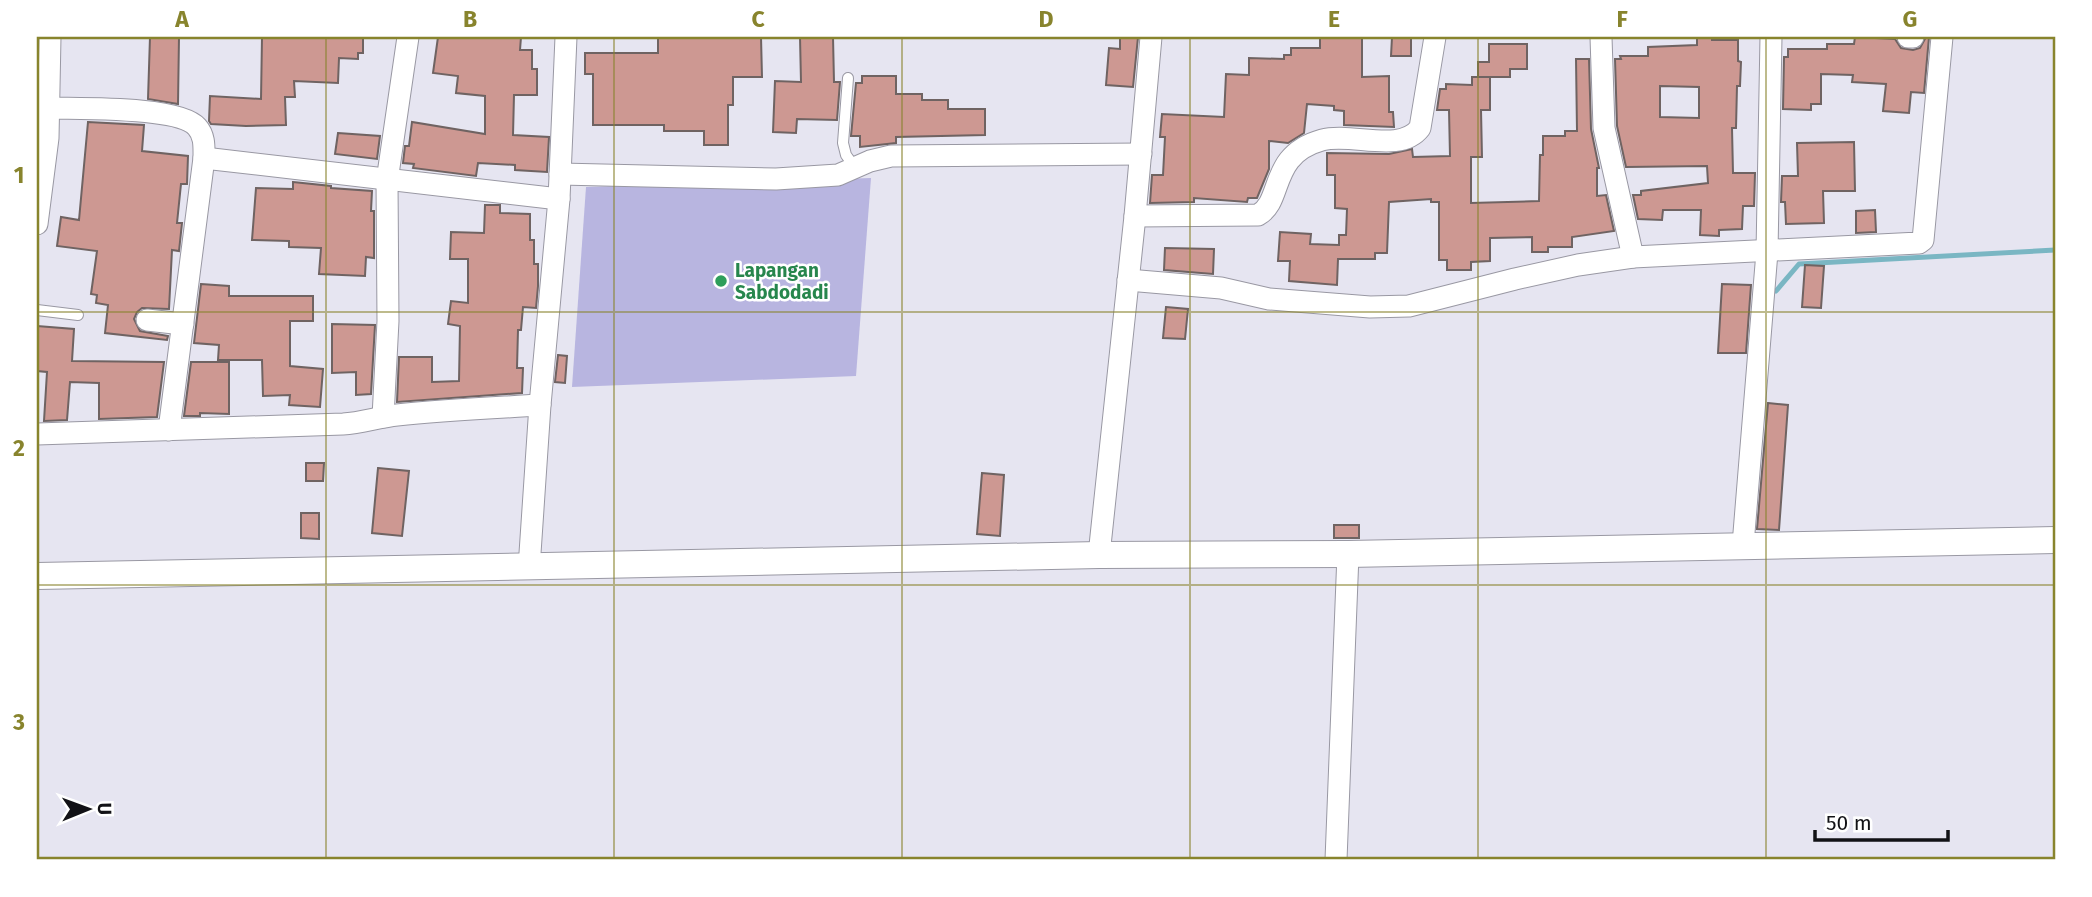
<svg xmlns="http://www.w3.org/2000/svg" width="2092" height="897" font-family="'Fira Sans',sans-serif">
  <rect width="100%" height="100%" fill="#e6e5f1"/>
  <!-- green -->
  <path fill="#b8b5e0" d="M871 178 856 376 572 387 586 187Z"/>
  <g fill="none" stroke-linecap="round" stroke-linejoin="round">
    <!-- stream -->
    <path stroke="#7ab6c3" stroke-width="5" d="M1776 291 1799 264 2055 250"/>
  </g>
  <!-- building -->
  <g fill="#cd9892" stroke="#6f6362" stroke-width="2" fill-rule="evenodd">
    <path d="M150 37H179L178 104 148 99Z"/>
    <path d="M262 37H363V53H358V59L339 58 338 83 294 81 295 97H285L286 125 246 126 211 124 209 121 210 96 261 99Z"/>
    <path d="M438 37H521L520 50H532V69H537V95H514L513 135 549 137 547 172 515 170V165L478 163 476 176 413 168 414 164 403 163 405 146H409L412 122 485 134V96L456 93 458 76 433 73Z"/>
    <path d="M658 37H761L762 77H733V105H728V145H704V131H664V125H593V74H585V53H658Z"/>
    <path d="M800 37H833L834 82H840L837 120 797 119 796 133 773 132 775 81 801 82Z"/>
    <path d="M1120 37H1138L1133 87 1106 85 1109 48 1120 49Z"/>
    <path d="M1320 37H1362V77L1389 76V112H1393L1394 127 1344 125V111L1334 110V106L1307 104 1304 133 1288 143 1269 141V169L1257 198H1248L1247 202 1194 198V202L1150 203 1152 175H1163L1165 137H1160L1162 114 1224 117 1226 74 1249 75V58L1284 59V55H1291V48H1320Z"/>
    <path d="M1392 37H1411V56H1391Z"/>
    <path d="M1697 37H1712V40H1738V61L1741 62 1740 86H1737L1736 128H1732L1733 173H1755L1754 206H1743L1742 229 1719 230V236L1700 235 1701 210H1663L1662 220 1638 219 1633 195H1641V191L1708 183 1707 166 1626 167 1617 126 1615 59H1621L1620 56H1648V47L1697 45ZM1660 86 1699 87V118L1660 117Z"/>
    <path d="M1855 37 1895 39 1901 48 1913 50 1920 48 1926 37H1929L1924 93 1911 92 1909 113 1883 111 1886 84 1852 82 1853 75 1821 74V104H1811V110L1783 109 1784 57H1788V49H1827V44H1854Z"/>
    <path d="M1489 44H1527V69H1510V77H1478V62H1489Z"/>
    <path d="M1576 59H1589L1591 129 1599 168H1597V196L1606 195 1614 231 1572 237V247H1548V252H1532V237L1490 238V261L1471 262V270H1447V260H1439V202H1431V199L1389 202 1387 253H1375V259H1338L1337 285 1289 281 1290 261H1278L1280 232 1311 234 1310 244 1339 245V235H1346L1347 209 1335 208V175H1327V153L1389 154 1412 149 1413 157 1450 156 1449 110H1437L1440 89H1446V84L1472 85V77H1490V110H1481L1482 157H1471V203L1539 201 1540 155H1543V136H1565V131H1577Z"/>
    <path d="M862 76H896V94H922V100H948V109H985V135L896 137V143L860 147V136H851L856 83H862Z"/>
    <path d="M88 122 144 125 142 151 188 156 187 184H181L177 223H182L179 251 172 250 169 309 142 308 137 312 134 319 140 331 168 336 167 340 105 333 108 305 96 303 97 295 91 294 97 251 57 246 61 217 79 220Z"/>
    <path d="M338 133 380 136 377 159 335 154Z"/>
    <path d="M1854 142 1855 191H1823L1824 223 1786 224 1785 202H1781L1782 176H1798L1797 143Z"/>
    <path d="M293 182 331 186V188L372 191 371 211H374V258L366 257 365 276 319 274 321 248 289 247V241L252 240 256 188 293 189Z"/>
    <path d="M485 205H500V213L530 214V240H534V264H538V286L536 308 523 307 521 330H518L517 368H523L522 393 397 402 399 357H432V382L459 381 460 326 448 324 451 301 468 303V259H450L451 232 484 233Z"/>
    <path d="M1875 210 1876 232 1856 233V211Z"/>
    <path d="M1165 248 1214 249 1213 274 1164 270Z"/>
    <path d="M1805 265 1824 266 1821 308 1802 307Z"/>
    <path d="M201 284 229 286V296H313V321H290V366L323 369 320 407 289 405 290 395 263 396 262 360H218L219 345 194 343Z"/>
    <path d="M1722 284 1751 285 1746 353H1718Z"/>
    <path d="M1166 307 1188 309 1185 339 1163 338Z"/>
    <path d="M332 324 375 325 371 394 356 395V372L332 373Z"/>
    <path d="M37 326 74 329 72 361 164 362 157 417 99 419V383L70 382 67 420 44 421 47 372 37 371Z"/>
    <path d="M558 355 567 356 565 383 555 382Z"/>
    <path d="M191 362H229V414L200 413V416H184Z"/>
    <path d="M1768 403 1788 405 1779 530 1757 529Z"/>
    <path d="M306 463H324L323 481H306Z"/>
    <path d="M378 468 409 471 402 536 372 533Z"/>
    <path d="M982 473 1004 475 1000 536 977 534Z"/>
    <path d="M301 513H319V539L301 538Z"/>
    <rect x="1334" y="525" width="25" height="13"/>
  </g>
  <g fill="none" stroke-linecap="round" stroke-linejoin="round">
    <defs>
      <g id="service">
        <path d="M848 78 843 143 846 155 856 169"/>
        <path d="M37 310 78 315"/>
      </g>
      <g id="minor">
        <path d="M1601 37 1604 128 1633 257"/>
        <path d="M1908 37H1913"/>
        <path d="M49 108C79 109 179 106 197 127 205 136 204 147 204 158L169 430"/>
        <path d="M204 158 559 199"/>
        <path d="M560 174 776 179 838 175 870 161 891 156 1141 154"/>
        <path d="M1135 216 1258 215C1284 201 1268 155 1322 140 1352 132 1400 154 1420 128L1435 37"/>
        <path d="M37 224 48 138 50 37"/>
        <path d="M1128 280 1221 288 1269 299 1370 307 1409 306 1515 279 1578 265 1633 257 1919 243 1923 240 1942 37"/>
        <path d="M147 320 183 324"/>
        <path d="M383 417 388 321 387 181 408 37"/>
        <path d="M37 434 343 424C361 423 379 417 397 415 445 410 492 408 540 405"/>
        <path d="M1743 545 1767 252 1771 37"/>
        <path d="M1099 555 1135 216 1151 37"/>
        <path d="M529 568 540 405 559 199 566 37"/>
        <path d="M1336 860 1348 554"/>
      </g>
      <path id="tertiary" d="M37 576 1099 555 1348 554 2055 540"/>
    </defs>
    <!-- service casing -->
    <use href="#service" stroke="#9998a3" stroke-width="12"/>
    <!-- minor casing -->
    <use href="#minor" stroke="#9998a3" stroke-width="23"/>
    <!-- tertiary casing -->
    <use href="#tertiary" stroke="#9998a3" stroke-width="28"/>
    <!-- service -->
    <use href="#service" stroke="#fff" stroke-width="10"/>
    <!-- minor -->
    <use href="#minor" stroke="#fff" stroke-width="21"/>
    <!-- tertiary -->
    <use href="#tertiary" stroke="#fff" stroke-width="26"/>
  </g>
  <!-- grid -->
  <path fill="none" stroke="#88842d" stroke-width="2" stroke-opacity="0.55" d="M326 37V860M614 37V860M902 37V860M1190 37V860M1478 37V860M1766 37V860M37 312H2055M37 585H2055"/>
  <!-- markers -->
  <circle fill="#2e9e5b" stroke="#fff" stroke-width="2.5" cx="721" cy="281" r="7"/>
  <g text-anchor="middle" stroke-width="5" stroke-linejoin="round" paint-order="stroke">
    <!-- leisure labels -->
    <g font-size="19" font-weight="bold" fill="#27864d" stroke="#fff" text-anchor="start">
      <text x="735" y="277">Lapangan<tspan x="735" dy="22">Sabdodadi</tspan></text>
    </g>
  </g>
  <!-- border -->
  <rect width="2092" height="897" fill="none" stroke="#ffffff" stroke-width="77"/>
  <!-- north arrow -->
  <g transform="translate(88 809) rotate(89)" stroke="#ffffff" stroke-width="5" paint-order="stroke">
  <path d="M0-5L12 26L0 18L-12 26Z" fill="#121216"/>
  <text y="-10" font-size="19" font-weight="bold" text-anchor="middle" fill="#121216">U</text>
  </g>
  <!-- scale -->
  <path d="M1815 830v10h133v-10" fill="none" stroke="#121216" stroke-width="3.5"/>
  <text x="1826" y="830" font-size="21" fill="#121216" stroke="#ffffff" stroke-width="5" paint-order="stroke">50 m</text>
  <rect x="38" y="38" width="2016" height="820" fill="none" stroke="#88842d" stroke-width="2.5"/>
  <g font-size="23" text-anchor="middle" font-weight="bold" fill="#88842d">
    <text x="182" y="27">A</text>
    <text x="470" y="27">B</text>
    <text x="758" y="27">C</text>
    <text x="1046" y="27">D</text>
    <text x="1334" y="27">E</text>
    <text x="1622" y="27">F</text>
    <text x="1910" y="27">G</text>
    <text x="19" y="183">1</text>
    <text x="19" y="456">2</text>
    <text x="19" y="730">3</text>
  </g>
</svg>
